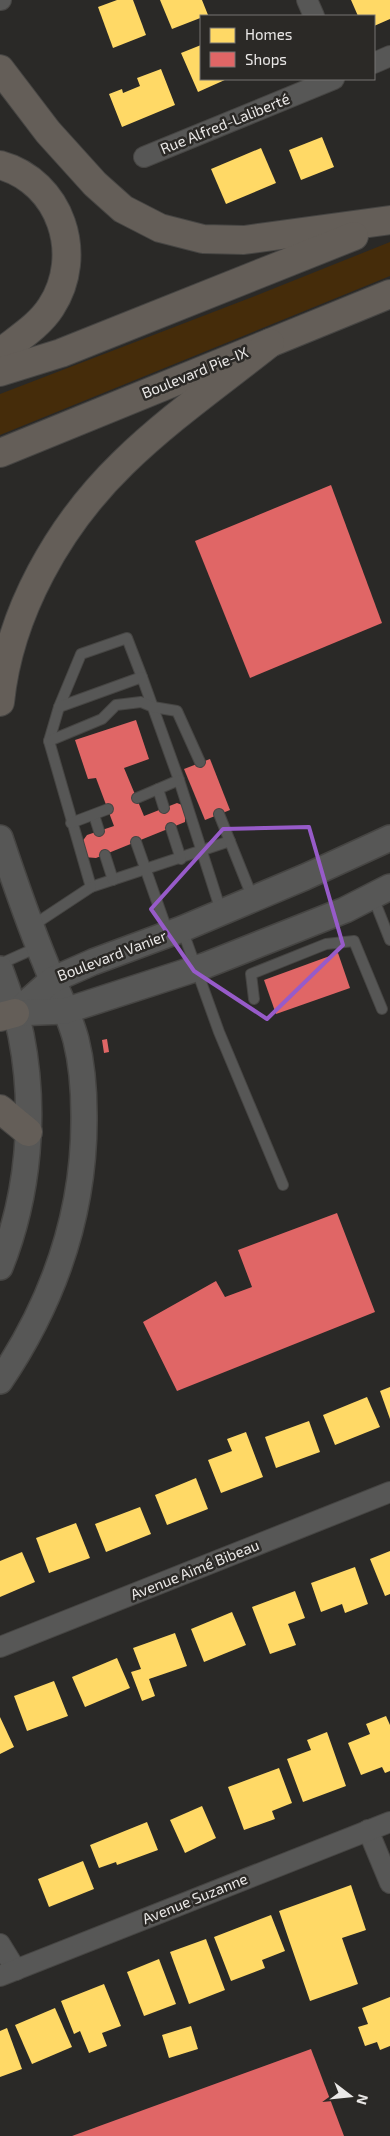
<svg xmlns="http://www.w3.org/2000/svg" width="390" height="2136" font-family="'Exo 2',sans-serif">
  <rect width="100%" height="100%" fill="#2a2927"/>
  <!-- green -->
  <path fill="#452c0a" d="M390 242V276L0 435V394L255 296Z"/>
  <!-- homes -->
  <g fill="#ffd966">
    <path d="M117 0H133L146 35 113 48 98 7Z"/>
    <path d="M160 0H202L208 15 172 29Z"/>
    <path d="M351 0H390V19L374 26V16H358Z"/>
    <path d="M201 45V79H227L198 92 181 53Z"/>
    <path d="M161 69 175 105 122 127 109 94 122 89 123 93 140 86 137 78Z"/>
    <path d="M322 137 334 167 301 180 289 150Z"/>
    <path d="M261 148 276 183 226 204 211 169Z"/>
    <path d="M390 1387V1419L380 1391Z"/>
    <path d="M367 1397 380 1427 335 1445 323 1415Z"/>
    <path d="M309 1421 320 1452 276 1468 265 1437Z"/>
    <path d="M246 1432 263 1477 221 1493 208 1460 232 1451 227 1439Z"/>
    <path d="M196 1478 208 1509 167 1525 155 1495Z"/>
    <path d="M140 1507 151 1534 106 1552 95 1524Z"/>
    <path d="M76 1523 90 1558 49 1573 36 1538Z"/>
    <path d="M390 1551V1594L385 1596 370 1559Z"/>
    <path d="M22 1552 35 1582 0 1597V1561Z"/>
    <path d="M355 1567 368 1604 345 1613 342 1604 321 1612 311 1583Z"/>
    <path d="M295 1591 305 1618 288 1624 296 1645 270 1654 252 1607Z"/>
    <path d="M232 1612 246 1645 204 1662 191 1629Z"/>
    <path d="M175 1633 187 1666 149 1679 155 1696 142 1701 131 1672 141 1669 133 1648Z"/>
    <path d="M117 1658 130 1688 85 1707 72 1677Z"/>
    <path d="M54 1681 68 1716 27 1731 14 1696Z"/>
    <path d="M386 1716 390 1725V1771L385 1773 382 1767 361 1775 348 1743 370 1734 366 1724Z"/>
    <path d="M0 1717 14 1747 0 1754Z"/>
    <path d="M327 1732 346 1786 303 1802 287 1759 311 1750 307 1740Z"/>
    <path d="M279 1768 292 1803 272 1811 275 1819 244 1830 228 1787Z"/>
    <path d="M202 1806 216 1838 185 1853 170 1820Z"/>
    <path d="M147 1822 158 1850 117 1865 116 1862 99 1868 90 1845Z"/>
    <path d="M83 1861 94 1889 49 1907 38 1879Z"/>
    <path d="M351 1885 366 1930 342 1938 358 1984 310 2001 279 1911Z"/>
    <path d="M271 1915 285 1951 262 1960 265 1968 231 1981 214 1937Z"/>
    <path d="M206 1939 225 1990 189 2004 170 1952Z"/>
    <path d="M159 1959 176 2004 144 2016 127 1972Z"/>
    <path d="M104 1984 121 2026 102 2033 107 2046 89 2053 80 2031 74 2034 61 2001Z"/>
    <path d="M390 1997V2046L380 2050 377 2042 365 2046 358 2027 368 2024 362 2008Z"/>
    <path d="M55 2008 72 2047 32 2064 15 2025Z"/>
    <path d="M191 2026 198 2049 169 2058 162 2035Z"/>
    <path d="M7 2028 22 2069 0 2077V2031Z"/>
  </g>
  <!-- shops -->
  <g fill="#e06666">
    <path d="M331 485 382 623 250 678 195 541Z"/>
    <path d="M136 720 149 759 124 768 144 816 177 803 182 805 185 812V822L96 858 84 857 79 846 87 835 114 826 96 778 88 779 75 740Z"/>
    <path d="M210 759 230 810 205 820 184 769Z"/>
    <path d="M338 953 350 988 276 1014 264 980Z"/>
    <path d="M107 1039 109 1052 104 1053 102 1040Z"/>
    <path d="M337 1213 375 1312 177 1391 143 1322 216 1281 225 1297 252 1287 238 1250Z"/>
    <path d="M311 2049 344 2136H72Z"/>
  </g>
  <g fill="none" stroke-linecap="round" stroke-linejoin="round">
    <defs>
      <g id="service">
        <path d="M142 677 127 638 81 654 59 707 49 741 91 887 230 841"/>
        <path d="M59 707 142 677 179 780 221 911"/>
        <path d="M49 741 102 719 116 705 141 702 153 707 177 711 200 762"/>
        <path d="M158 789 164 808"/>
        <path d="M137 798 179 780"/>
        <path d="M219 814 253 899"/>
        <path d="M94 815 99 831"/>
        <path d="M71 823 108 809"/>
        <path d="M171 828 181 859"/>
        <path d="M136 842 168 933"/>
        <path d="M105 855 113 880"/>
        <path d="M373 897 390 940"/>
        <path d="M32 926 91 887"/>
        <path d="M182 929 219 1032 283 1185"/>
        <path d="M0 964 38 947"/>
        <path d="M254 999 251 974 326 944 354 941 382 1009"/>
      </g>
      <g id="minor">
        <path d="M0 0H1"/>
        <path d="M307 0 314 16"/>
        <path d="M374 63 390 56"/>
        <path d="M144 157 334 79"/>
        <path d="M0 1647 390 1492"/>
        <path d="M368 1830 390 1883"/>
        <path d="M0 1944 16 1970"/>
        <path d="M0 1976 390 1822"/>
      </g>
      <g id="tertiary">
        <path d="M0 838C14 880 28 921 45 962 55 988 69 1013 76 1040 82 1064 84 1090 84 1115 85 1211 54 1301 0 1381"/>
        <path d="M0 969C8 991 16 1012 21 1035 36 1111 29 1195 0 1267"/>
        <path d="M15 1013 52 980 93 962 182 929 305 877 390 838"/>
        <path d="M15 1013 65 1011 204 966 345 910 390 887"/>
      </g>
      <g id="trunk">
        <path d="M0 69 48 132 95 184 123 209 160 228 203 239 244 240 390 220"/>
        <path d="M0 165C61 182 85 255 51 307 39 326 17 339 0 353"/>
        <path d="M0 372 61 353 354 236"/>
        <path d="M0 453 390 294"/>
        <path d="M0 702C9 613 59 525 123 463 168 419 221 382 270 343"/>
        <path d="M0 1017 15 1013"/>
        <path d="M0 1109 28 1132"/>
      </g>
    </defs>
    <!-- service casing -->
    <use href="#service" stroke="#464543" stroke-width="12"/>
    <!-- minor casing -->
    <use href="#minor" stroke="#464543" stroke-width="22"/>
    <!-- tertiary casing -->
    <use href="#tertiary" stroke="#464543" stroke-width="28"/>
    <!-- trunk casing -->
    <use href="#trunk" stroke="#464543" stroke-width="30"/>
    <!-- service -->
    <use href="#service" stroke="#575756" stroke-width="10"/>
    <!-- minor -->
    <use href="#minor" stroke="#575756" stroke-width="20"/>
    <!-- tertiary -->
    <use href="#tertiary" stroke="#575756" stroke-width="25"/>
    <!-- trunk -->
    <use href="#trunk" stroke="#645e58" stroke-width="28"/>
  </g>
  <!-- marked area -->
  <path fill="none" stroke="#975bc9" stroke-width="4" stroke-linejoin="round" d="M309 827 343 945 267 1019 194 971 151 909 223 829Z"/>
  <g text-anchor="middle" stroke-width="5" stroke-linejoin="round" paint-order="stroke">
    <!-- street labels -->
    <g font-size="15" fill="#eae8e7" stroke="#2b2926">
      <text transform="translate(225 124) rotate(-22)" y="5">Rue Alfred-Laliberté</text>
      <text transform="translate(195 373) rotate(-22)" y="5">Boulevard Pie-IX</text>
      <text transform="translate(112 956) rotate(-21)" y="5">Boulevard Vanier</text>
      <text transform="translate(195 1570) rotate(-22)" y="5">Avenue Aimé Bibeau</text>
      <text transform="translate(195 1899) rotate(-22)" y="5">Avenue Suzanne</text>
    </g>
  </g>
  <!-- legend -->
  <rect x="200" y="15" width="175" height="65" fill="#2b2926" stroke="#777573"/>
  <rect x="210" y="28" width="25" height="15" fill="#ffd966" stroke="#777573"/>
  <text x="245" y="40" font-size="15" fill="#eae8e7">Homes</text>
  <rect x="210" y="52" width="25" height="15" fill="#e06666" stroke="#777573"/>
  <text x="245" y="65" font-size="15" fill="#eae8e7">Shops</text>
  <!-- north arrow -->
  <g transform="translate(350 2096) rotate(106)" stroke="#2b2926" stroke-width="4" paint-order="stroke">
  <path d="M0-4L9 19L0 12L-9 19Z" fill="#eae8e7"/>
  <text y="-8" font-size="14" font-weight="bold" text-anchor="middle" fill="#eae8e7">N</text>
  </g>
</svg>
